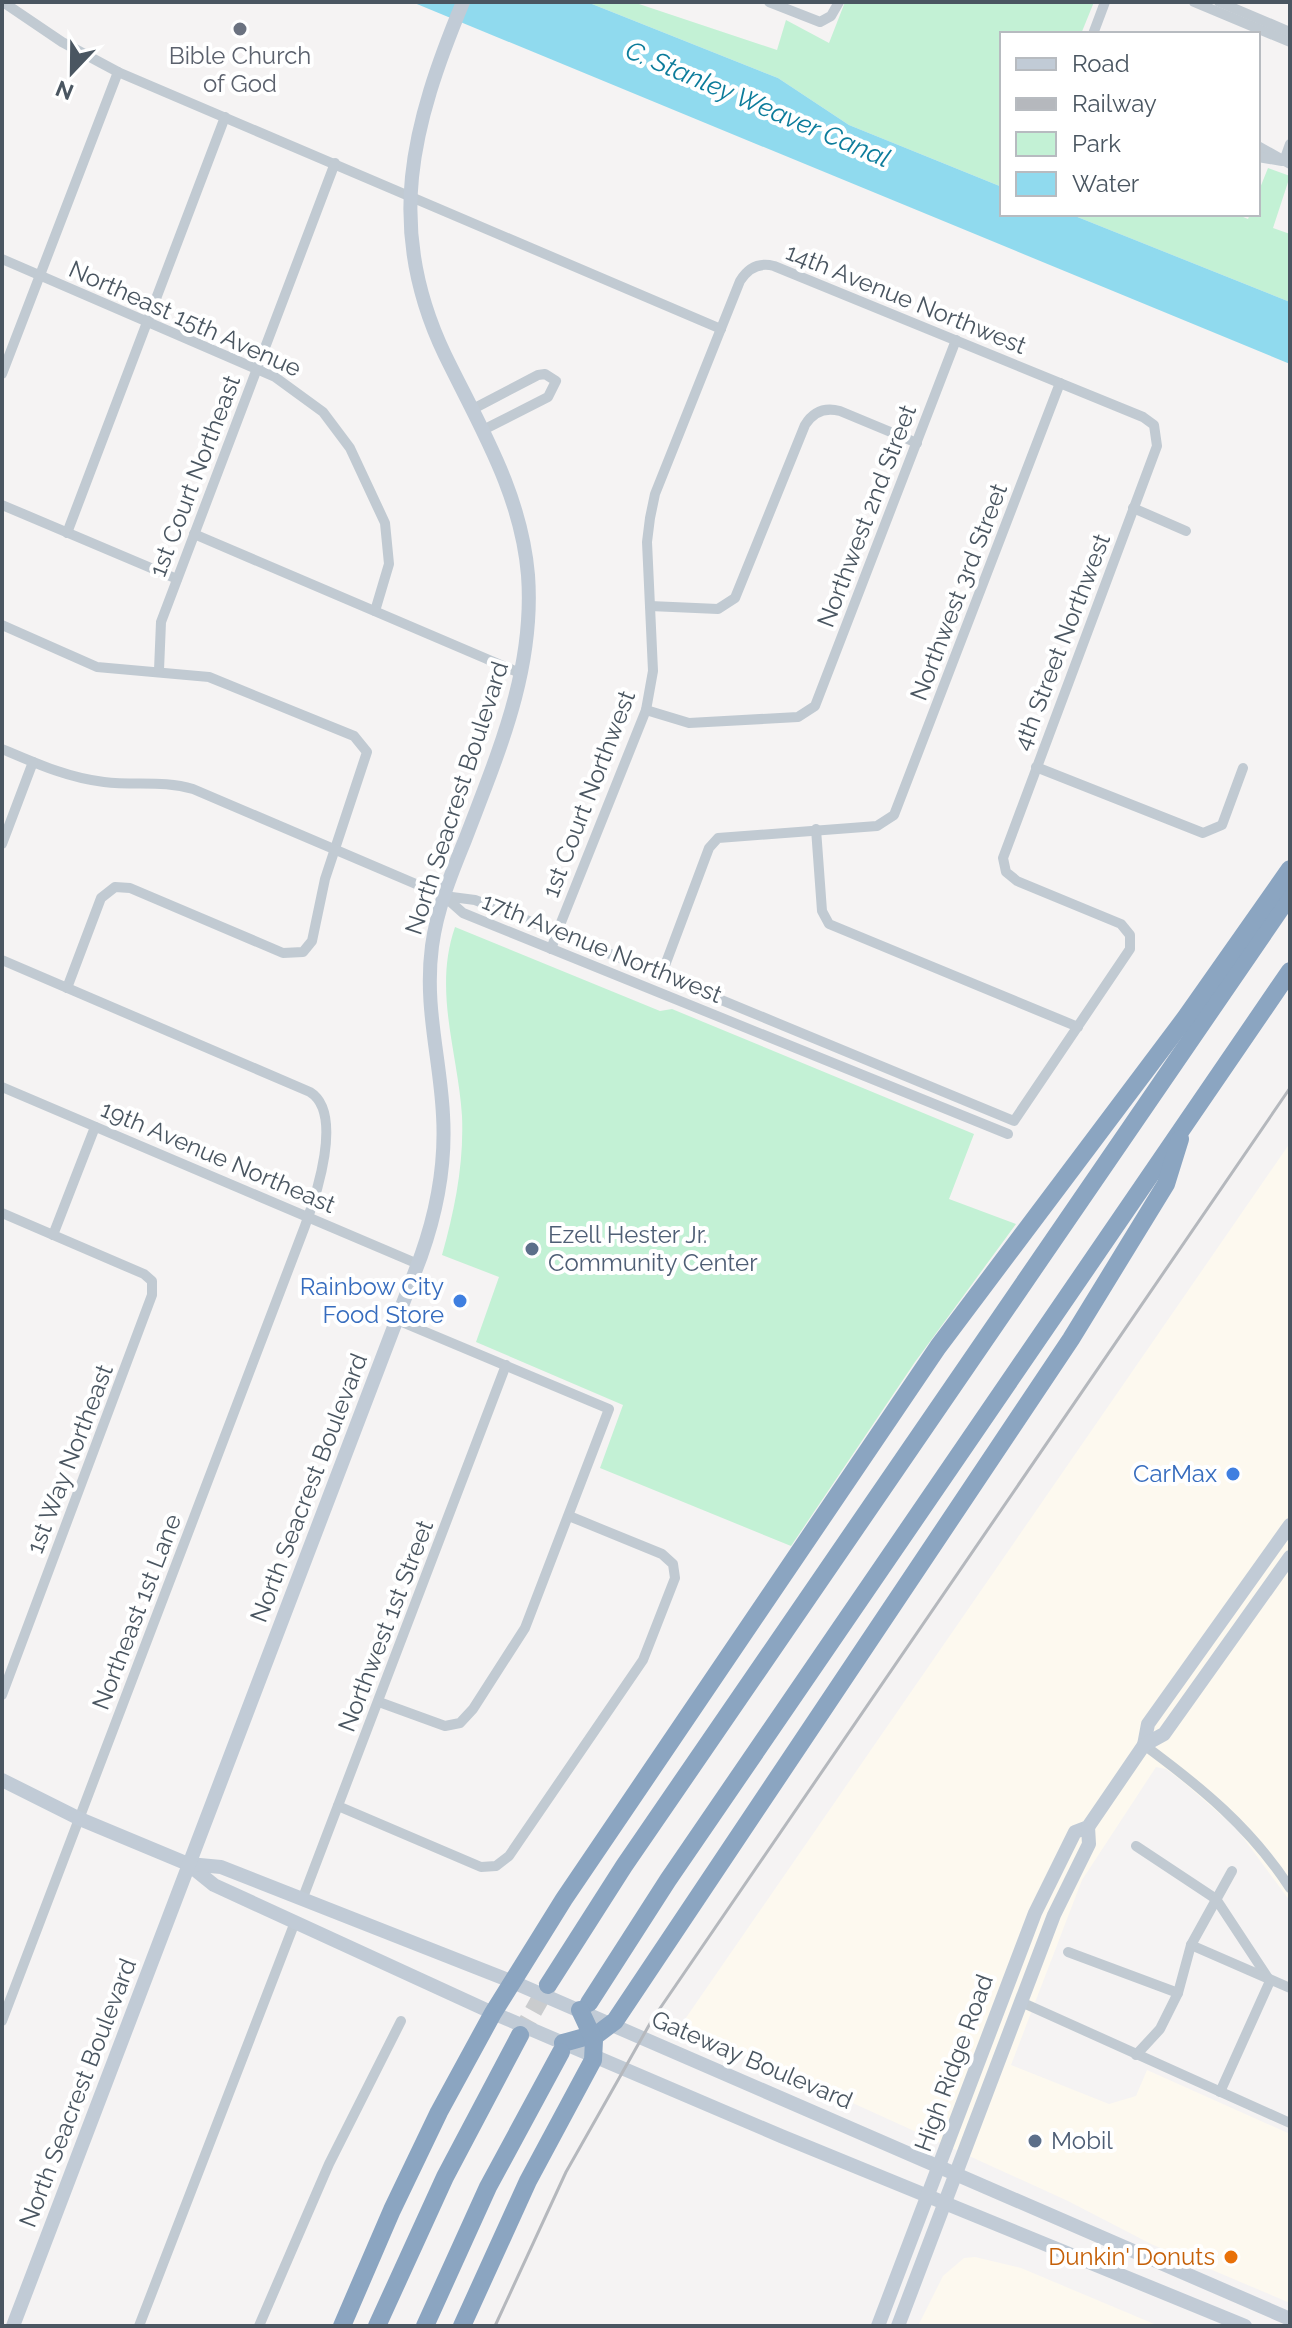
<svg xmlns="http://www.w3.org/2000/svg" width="1292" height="2328" font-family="Raleway,sans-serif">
  <rect width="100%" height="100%" fill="#f5f3f3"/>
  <!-- commercial -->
  <g fill="#fdf9ef">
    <path d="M1290 1143V1901L1236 1828 1182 1781 1166 1769 1156 1767 1082 1880 1011 2065 1109 2104 1136 2096 1147 2070 1290 2134V2303L1151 2244 1068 2201 681 2025Z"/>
    <path d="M975 2257 1021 2268 1159 2326H918L943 2276 964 2258Z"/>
  </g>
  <!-- green -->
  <g fill="#c3f1d5">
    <path d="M587 2H633L777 50 786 20 829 43 845 2H1094L1081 34H1002V187L849 125 778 78Z"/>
    <path d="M1268 168 1290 176 1273 228 1290 234V302L1070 214H1236L1248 219 1250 214H1258V193Z"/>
    <path d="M455 927 660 1011 672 1009 974 1134 949 1199 1016 1224 915 1362 791 1546 600 1468 623 1405 476 1342 499 1277 442 1255C455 1209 464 1163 462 1116 458 1052 433 991 455 927Z"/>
  </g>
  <!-- water -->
  <path fill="#90daee" d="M412 2H587L778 78 849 125 1002 187V214H1070L1290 302V364Z"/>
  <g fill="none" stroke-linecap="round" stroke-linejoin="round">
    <!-- highway-tunnel -->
    <path stroke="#caccce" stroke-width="18" stroke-dasharray="18 9" stroke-linecap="butt" d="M520 2035 548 1985"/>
    <!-- street -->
    <g stroke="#c1cad2" stroke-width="10">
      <path d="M3 2 62 42 118 72 721 329"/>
      <path d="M769 2 820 22 831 16 839 2"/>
      <path d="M1194 2 1290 42"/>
      <path d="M1219 2 1290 32"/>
      <path d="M1093 34 1105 2"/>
      <path d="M1258 146 1290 164"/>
      <path d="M1258 157 1282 161"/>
      <path d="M1284 161 1290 144"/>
      <path d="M2 259 275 377 323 412 350 448 385 523 389 564 375 611"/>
      <path d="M2 374 118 72"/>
      <path d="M473 409 538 375 545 374 556 381 548 397 483 430"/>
      <path d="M2 505 177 579"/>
      <path d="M1133 508 1186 531"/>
      <path d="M67 533 225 117"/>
      <path d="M194 534 522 674"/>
      <path d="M650 606 718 609 735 598 805 425C813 412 825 407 840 411L917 443"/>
      <path d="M2 625 97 667 209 677 354 736 367 752 325 879 312 941 303 952 283 953 130 888 115 887 101 898 67 988"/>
      <path d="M159 670 161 622 335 163"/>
      <path d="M646 710 689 723 798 717 815 706 956 340"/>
      <path d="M2 749C35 763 68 778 104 782 135 786 163 780 193 789L444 896 475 900 557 932 1014 1121 1130 949V935L1121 924 1017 881 1006 872 1003 858 1157 446 1154 425 1143 417 774 266C759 262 748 268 740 281L655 494 650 518 647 542 653 671 646 710 560 925 551 949"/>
      <path d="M1036 767 1203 833 1222 825 1243 768"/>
      <path d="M816 829 822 911 829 924 1078 1027"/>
      <path d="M2 844 33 762"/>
      <path d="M445 897 463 913 1008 1134"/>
      <path d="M2 960 310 1092C344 1113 316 1196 305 1226L2 2021"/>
      <path d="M661 976 709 848 718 838 877 826 894 815 1060 383"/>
      <path d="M2 1087 418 1264"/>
      <path d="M2 1213 144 1274 152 1281V1295L2 1695"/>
      <path d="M53 1235 95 1127"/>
      <path d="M379 1702 445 1726 460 1723 473 1709 525 1628 609 1409 397 1320"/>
      <path d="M1144 1745C1201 1787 1251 1828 1290 1888"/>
      <path d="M338 1806 481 1867 496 1866 509 1856 643 1660 675 1578 673 1564 662 1554 569 1516"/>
      <path d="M1136 1846 1216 1899 1270 1981 1220 2092"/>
      <path d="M302 1900 506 1365"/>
      <path d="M1191 1945 1290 1988"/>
      <path d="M1068 1952 1178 1993"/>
      <path d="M1021 2002 1290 2123"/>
      <path d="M1136 2055 1160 2029 1178 1993 1191 1945 1232 1871"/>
      <path d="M139 2326 295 1922"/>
      <path d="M259 2326 329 2164 401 2021"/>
    </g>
    <!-- secondary -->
    <g stroke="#c1cbd6" stroke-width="14">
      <path d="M1144 1745 1148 1724 1290 1525"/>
      <path d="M2 1780 80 1819 188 1864 214 1885 493 2013 781 2136 1245 2326"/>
      <path d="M189 1864 221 1867 513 1982 1290 2319"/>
      <path d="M13 2326 421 1256C437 1211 446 1164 443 1115 440 1056 424 1007 432 946 437 909 451 874 465 840 498 753 535 670 528 575 521 493 480 427 445 355 384 228 412 125 463 2"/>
      <path d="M878 2326 1035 1913 1075 1832 1088 1827 1144 1745 1164 1734 1290 1557"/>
      <path d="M898 2326 1054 1915 1089 1844 1088 1827"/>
    </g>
    <!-- highway -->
    <g stroke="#8ba5c1" stroke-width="18">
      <path d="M548 1985 624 1866 1290 895"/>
      <path d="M589 2003 668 1880 1290 971"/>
      <path d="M563 2043 599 2033 615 2021 1071 1339 1166 1184 1180 1139"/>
      <path d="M342 2326 392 2210 439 2112 493 2013 564 1899 938 1347 1186 1017 1290 869"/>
      <path d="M377 2326 445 2177 520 2035"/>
      <path d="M425 2326 488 2187 561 2052"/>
      <path d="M462 2326 528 2181 593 2060 594 2040 580 2010"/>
    </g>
    <!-- rail -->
    <path stroke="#b5b8bd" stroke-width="3" d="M495 2326 566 2172 652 2020 1290 1088"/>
  </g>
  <!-- markers -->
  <circle fill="#6b7280" stroke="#fff" stroke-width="3" cx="240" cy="29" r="8"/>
  <g fill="#5c6f8a" stroke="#fff" stroke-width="3">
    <circle cx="532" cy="1249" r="8"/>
    <circle cx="1035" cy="2141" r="8"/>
  </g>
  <g fill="#3f7fe0" stroke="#fff" stroke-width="3">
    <circle cx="460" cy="1301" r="8"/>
    <circle cx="1233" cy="1474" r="8"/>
  </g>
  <circle fill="#e8710a" stroke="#fff" stroke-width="3" cx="1231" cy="2257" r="8"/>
  <g text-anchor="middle" stroke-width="8" stroke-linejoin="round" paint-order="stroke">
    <!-- worship labels -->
    <g font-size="24" fill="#5b616d" stroke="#fff">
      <text x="240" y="64">Bible Church<tspan x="240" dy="28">of God</tspan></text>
    </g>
    <!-- street labels -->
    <g font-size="24" fill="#4a5661" stroke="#fff">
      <text transform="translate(906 299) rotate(22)" y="8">14th Avenue Northwest</text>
      <text transform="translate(185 319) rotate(24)" y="8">Northeast 15th Avenue</text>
      <text transform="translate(195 476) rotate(-69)" y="8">1st Court Northeast</text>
      <text transform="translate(867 516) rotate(-69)" y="8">Northwest 2nd Street</text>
      <text transform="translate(959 592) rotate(-69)" y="8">Northwest 3rd Street</text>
      <text transform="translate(1062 642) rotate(-69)" y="8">4th Street Northwest</text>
      <text transform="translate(589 794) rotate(-69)" y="8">1st Court Northwest</text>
      <text transform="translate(457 798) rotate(-72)" y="8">North Seacrest Boulevard</text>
      <text transform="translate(602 948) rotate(22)" y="8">17th Avenue Northwest</text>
      <text transform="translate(218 1157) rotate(23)" y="8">19th Avenue Northeast</text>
      <text transform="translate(70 1459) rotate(-69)" y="8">1st Way Northeast</text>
      <text transform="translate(309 1488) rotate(-69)" y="8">North Seacrest Boulevard</text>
      <text transform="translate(137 1612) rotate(-69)" y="8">Northeast 1st Lane</text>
      <text transform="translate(386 1626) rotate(-69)" y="8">Northwest 1st Street</text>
      <text transform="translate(752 2060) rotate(23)" y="8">Gateway Boulevard</text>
      <text transform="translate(954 2063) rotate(-70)" y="8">High Ridge Road</text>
      <text transform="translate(78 2093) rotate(-69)" y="8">North Seacrest Boulevard</text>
    </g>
    <!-- service labels -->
    <g font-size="24" fill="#4e5e75" stroke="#fff" text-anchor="start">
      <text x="548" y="1243">Ezell Hester Jr.<tspan x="548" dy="28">Community Center</tspan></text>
      <text x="1051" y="2149">Mobil</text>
    </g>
    <!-- shop labels -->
    <g font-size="24" fill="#366cbe" stroke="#fff" text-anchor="end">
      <text x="444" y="1295">Rainbow City<tspan x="444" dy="28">Food Store</tspan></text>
      <text x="1217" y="1482">CarMax</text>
    </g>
    <!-- food labels -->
    <g font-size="24" fill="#c56008" stroke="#fff" text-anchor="end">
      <text x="1215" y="2265">Dunkin' Donuts</text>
    </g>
    <!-- water labels -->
    <g font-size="26" font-style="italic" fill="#0c7c9b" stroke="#fff">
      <text transform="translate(758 104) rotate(23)" y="9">C. Stanley Weaver Canal</text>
    </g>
  </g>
  <!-- border -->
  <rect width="1292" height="2328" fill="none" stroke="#4a5661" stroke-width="8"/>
  <!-- legend -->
  <rect x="1000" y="32" width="260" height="184" fill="#ffffff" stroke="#b7bbc0" stroke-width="2"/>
  <rect x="1016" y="58" width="40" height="12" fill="#c1cbd6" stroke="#b7bbc0" stroke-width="2"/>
  <text x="1072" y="72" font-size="24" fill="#4a5661">Road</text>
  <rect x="1016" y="98" width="40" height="12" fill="#b5b8bd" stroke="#b7bbc0" stroke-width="2"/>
  <text x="1072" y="112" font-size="24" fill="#4a5661">Railway</text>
  <rect x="1016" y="132" width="40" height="24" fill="#c3f1d5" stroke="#b7bbc0" stroke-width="2"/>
  <text x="1072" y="152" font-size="24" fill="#4a5661">Park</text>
  <rect x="1016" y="172" width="40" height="24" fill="#90daee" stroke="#b7bbc0" stroke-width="2"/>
  <text x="1072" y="192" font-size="24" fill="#4a5661">Water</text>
  <!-- north arrow -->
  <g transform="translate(72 72) rotate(202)" stroke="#ffffff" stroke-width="6" paint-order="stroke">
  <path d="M0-6L14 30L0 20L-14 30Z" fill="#4a5661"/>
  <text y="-12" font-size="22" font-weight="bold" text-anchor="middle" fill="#4a5661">N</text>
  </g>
</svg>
